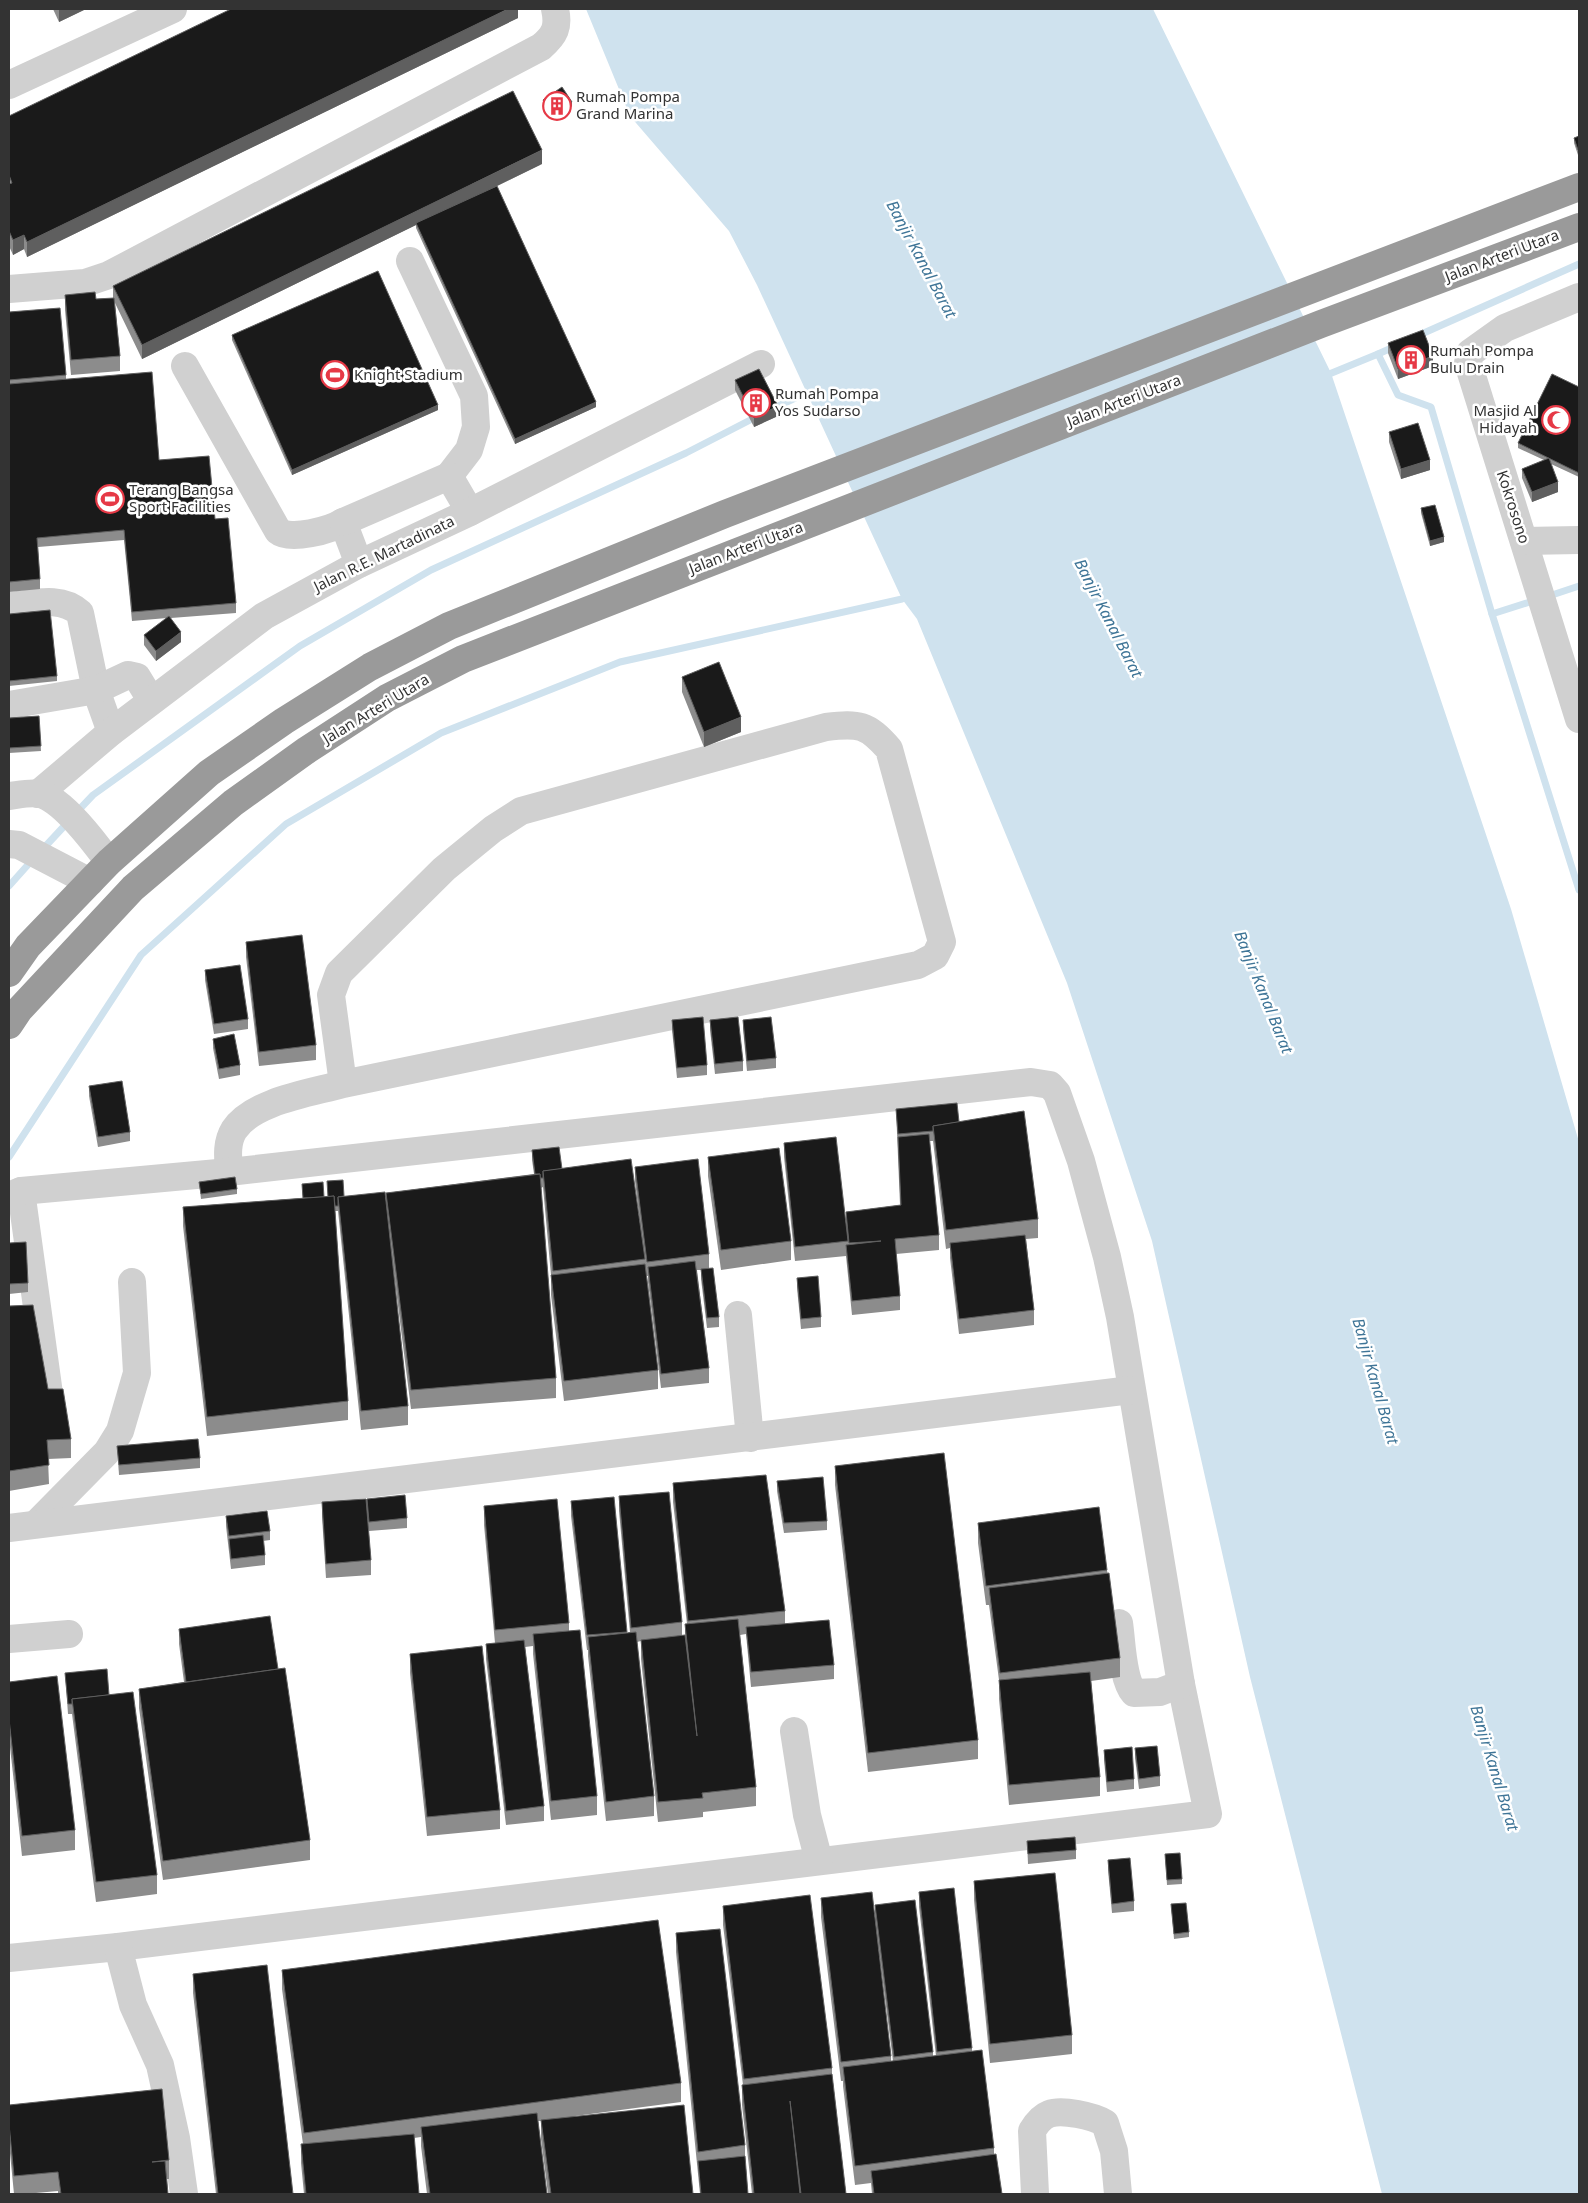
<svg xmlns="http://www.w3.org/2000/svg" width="1588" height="2203" font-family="'Noto Sans',sans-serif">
  <rect width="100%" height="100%" fill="#fff"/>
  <!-- water -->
  <path fill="#cfe2ee" d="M586 9H1153L1331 373 1511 909 1579 1142V2194H1382L1250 1677 1152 1241 1067 983 917 619 902 599 757 285 729 231 630 116Z"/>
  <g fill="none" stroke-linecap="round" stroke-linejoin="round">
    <!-- stream -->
    <g stroke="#cfe2ee" stroke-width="7">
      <path d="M1417 336 1579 264"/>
      <path d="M1378 354 1396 346"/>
      <path d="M1322 377 1378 354 1398 395 1431 407 1492 614 1579 890"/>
      <path d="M770 410 810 391 811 386"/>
      <path d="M1546 597 1579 586"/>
      <path d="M1492 614 1536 600"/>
      <path d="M75 814 93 795 300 646 431 570 686 453 758 416"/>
      <path d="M41 851 68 822"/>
      <path d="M9 886 34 858"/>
      <path d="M9 1157 141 955 286 824 441 733 620 662 902 599"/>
    </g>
    <!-- minor -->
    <g stroke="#d0d0d0" stroke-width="28">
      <path d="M9 85 173 9"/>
      <path d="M410 261 474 396 476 427 469 450 449 476"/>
      <path d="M9 289 85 283 109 275 541 47C555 35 559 27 555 9"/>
      <path d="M1579 297 1505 328 1470 353 1468 363 1579 719"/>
      <path d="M185 366 278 531C290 541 331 530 343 522L359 564"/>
      <path d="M343 522 449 476 470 512"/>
      <path d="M1524 541 1579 540"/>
      <path d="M9 606C32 604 61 595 80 613L96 690 111 732"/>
      <path d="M9 705 96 690 128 675 137 677 151 700"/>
      <path d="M38 794 111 732 264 616 359 564 470 512 761 364"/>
      <path d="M9 796C18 795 31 792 40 794 63 800 95 843 109 862"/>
      <path d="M9 844 19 845 90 882"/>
      <path d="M229 1172C228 1158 226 1143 234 1130 253 1101 311 1093 343 1084L918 965 935 956 942 942 889 749C867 724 859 723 826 727L521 811 493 829 444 869 339 973 331 995 343 1084"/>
      <path d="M21 1191 50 1401"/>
      <path d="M9 1196 21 1191 229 1172 1031 1082 1050 1085 1057 1093 1081 1161 1107 1257 1120 1317 1181 1684 1208 1814 118 1947 9 1958"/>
      <path d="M738 1315 750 1438"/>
      <path d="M36 1524 107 1452 120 1431 137 1373 132 1282"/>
      <path d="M9 1528 1131 1390"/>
      <path d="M1119 1623C1122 1642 1122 1679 1134 1693L1160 1692 1181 1684"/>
      <path d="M9 1639 69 1634"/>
      <path d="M794 1731 807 1815 819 1861"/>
      <path d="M118 1947 133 2005 160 2065 176 2138 184 2194"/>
      <path d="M1035 2194 1032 2131C1036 2124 1041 2117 1049 2114 1062 2109 1093 2116 1105 2123L1114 2151 1118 2194"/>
    </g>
    <!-- highway -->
    <g stroke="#9a9a9a" stroke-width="28">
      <path d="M9 973 28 946 109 862 209 773 284 721 370 667 449 626 725 514 1579 187"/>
      <path d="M9 1025 19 1010 133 888 233 803 307 750 387 698 463 659 1321 324 1579 227"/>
    </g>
  </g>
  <!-- wall -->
  <g fill="#8c8c8c">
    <path d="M53 9H86L59 22Z"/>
    <path d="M518 9V18L27 257 24 249 13 255 9 246V116Z"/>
    <path d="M543 100 572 106 552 119 543 105Z"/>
    <path d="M1579 136V155H1578L1574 143V138Z"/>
    <path d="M542 164 489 190 596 407 515 444 416 228V225L142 359 115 303 120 356V371L71 375 65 310V295L96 299 113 298V286Z"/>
    <path d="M9 312 66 375V379L159 460 215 519 236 603V613L171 618 181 642 156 661 144 645V635L167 618 132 621 124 540 38 547 40 579V589L9 592Z"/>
    <path d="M232 335 438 410 292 475 232 340Z"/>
    <path d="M1388 343 1433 366 1398 379 1388 353Z"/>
    <path d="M735 380 778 416 754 427 735 390Z"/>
    <path d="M1579 387V477L1551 464 1558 492 1532 502 1522 478V469L1544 460 1518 448V443Z"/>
    <path d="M1389 432 1430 470 1401 479 1389 442Z"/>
    <path d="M1421 508 1444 542 1430 546 1421 513Z"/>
    <path d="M9 614 57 676V681L9 686Z"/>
    <path d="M682 677 741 732 704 747 682 692Z"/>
    <path d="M39 716 41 751 9 753V718Z"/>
    <path d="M246 942 316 1045V1060L259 1066 246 957Z"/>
    <path d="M205 970 248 1019V1029L214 1034 205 980Z"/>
    <path d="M672 1020 707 1065V1075L677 1078 672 1030Z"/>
    <path d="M710 1020 743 1061V1071L715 1074 710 1030Z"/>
    <path d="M743 1020 776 1058V1068L747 1071 743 1029Z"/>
    <path d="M213 1039 240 1065V1075L219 1079 213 1048Z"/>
    <path d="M89 1086 130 1132V1141L98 1147 89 1096Z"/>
    <path d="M896 1109 959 1122 1038 1219V1238L1026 1239 1034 1310V1325L959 1334 950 1258V1248L946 1249 933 1141H929L939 1235V1250L896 1254 900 1296V1310L852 1315 846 1256 795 1261 784 1157V1143L846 1224V1212L900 1205Z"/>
    <path d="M532 1150 562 1169 642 1240 635 1181V1167L709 1254V1268L719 1317V1327L707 1328 701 1279V1270H697L709 1368V1383L661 1388 648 1282V1276H647L658 1370V1389L564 1401 551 1295V1275L543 1187 541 1188 556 1378V1398L411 1409 392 1258 408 1406V1425L361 1430 338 1211H335L348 1401V1420L207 1436 183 1226V1207L303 1198 302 1184 324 1197 344 1196 386 1205V1193L534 1174 532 1160Z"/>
    <path d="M708 1157 791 1241V1260L721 1270 708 1176Z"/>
    <path d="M199 1182 237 1189V1194L201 1199Z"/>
    <path d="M9 1243 28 1283V1292L9 1294Z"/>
    <path d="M797 1278 821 1317V1327L801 1329 797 1288Z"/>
    <path d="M9 1306 48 1389 71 1439V1458L48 1459 49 1484 9 1491Z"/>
    <path d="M117 1446 200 1458V1468L119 1475Z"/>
    <path d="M835 1466 978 1740V1759L868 1772 835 1485Z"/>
    <path d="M777 1481 827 1521V1530L784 1533 777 1491Z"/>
    <path d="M673 1483 785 1611V1624L834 1665V1679L751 1687 746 1634 740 1635 756 1787V1806L703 1812V1817L658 1822 641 1659V1641L637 1642 654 1796V1816L606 1821 588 1656V1650H587L571 1516V1501L627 1633 630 1632 619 1511V1496L682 1622V1636L685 1635V1624H687L673 1502Z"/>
    <path d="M366 1499 407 1518V1528L369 1531 368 1520 371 1560V1575L326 1578 322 1517V1502Z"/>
    <path d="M484 1506 569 1623V1631L597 1796V1815L551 1820 533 1654V1646L525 1647 544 1806V1821L506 1825 486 1659V1644L495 1643 484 1525Z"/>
    <path d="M226 1516 270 1531V1540L263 1541 265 1555V1565L231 1569 226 1526Z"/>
    <path d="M978 1523 1107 1570 1120 1658V1677L1091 1681 1100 1777V1796L1009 1805 999 1699V1680L989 1605H986L978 1543Z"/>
    <path d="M179 1629 278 1669 310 1840V1860L163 1880 139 1708V1689L184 1682 179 1644Z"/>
    <path d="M410 1654 500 1810V1829L427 1836 410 1673Z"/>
    <path d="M65 1673 109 1695 157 1875V1894L96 1902 72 1714H68Z"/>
    <path d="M9 1682 75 1830V1850L22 1856 9 1738Z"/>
    <path d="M1135 1748 1160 1776V1786L1139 1789 1135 1758Z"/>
    <path d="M1104 1750 1134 1779V1789L1107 1792 1104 1760Z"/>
    <path d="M1027 1841 1076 1850V1859L1028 1864Z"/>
    <path d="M1165 1854 1182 1879V1884L1167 1885Z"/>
    <path d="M1108 1860 1134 1901V1911L1112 1913 1108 1870Z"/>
    <path d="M974 1881 1072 2035V2054L990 2063 974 1900Z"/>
    <path d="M919 1892 972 2048V2051L994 2148V2155L1002 2194H872L871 2183 855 2185 843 2086V2081H841L821 1917V1898L891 2056V2061H893L875 1920V1905L933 2052V2056H936L919 1907Z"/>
    <path d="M1171 1904 1189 1932V1937L1174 1939Z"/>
    <path d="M723 1906 832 2068V2074L846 2194H752L742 2105V2085H743L723 1925Z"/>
    <path d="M676 1933 745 2145V2156L748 2194H700L676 1952Z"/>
    <path d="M282 1970 681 2083V2102L575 2116 693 2194H548L541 2139V2121H538L547 2194H427L421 2146V2137L414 2138 419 2194H304L301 2163V2144H303L282 1989Z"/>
    <path d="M193 1974 293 2194H216L193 1993Z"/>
    <path d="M9 2105 169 2160V2179H167L168 2194H58V2191L25 2194H14L9 2143Z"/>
  </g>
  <!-- shaded-wall -->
  <g fill="#5f5f5f">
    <path d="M59 9H86L59 22Z"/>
    <path d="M508 9H518V18L27 257V242Z"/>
    <path d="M572 102V106L552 119V114Z"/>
    <path d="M542 150V164L417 225 416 223V225L142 359V345Z"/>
    <path d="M24 235V249L13 255V240Z"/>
    <path d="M1433 356V366L1398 379V369Z"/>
    <path d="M596 402V407L515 444V439Z"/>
    <path d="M438 405V410L292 475V470Z"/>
    <path d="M778 406V416L754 427V418Z"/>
    <path d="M1430 460V470L1401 479V469Z"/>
    <path d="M1558 482V492L1532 502V492Z"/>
    <path d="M1444 537V542L1430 546V541Z"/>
    <path d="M181 632V642L156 661V651Z"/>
    <path d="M741 717V732L704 747V732Z"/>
  </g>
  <!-- building -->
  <g fill="#1a1a1a" stroke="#5f5f5f">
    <path d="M231 9H508L27 242 24 235 13 240 9 231V184L12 183 9 175V116Z"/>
    <path d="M562 87 572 102 552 114 543 100Z"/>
    <path d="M513 91 542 150 142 345 113 286Z"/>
    <path d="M1579 136V150H1578L1574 138Z"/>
    <path d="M497 186 596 402 515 439 416 223Z"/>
    <path d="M378 271 438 405 292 470 232 335Z"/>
    <path d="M95 292 96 299 114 298 120 356 71 360 65 295Z"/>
    <path d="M60 308 66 375 9 380V312Z"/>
    <path d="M1423 330 1433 356 1398 369 1388 343Z"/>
    <path d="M759 369 778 406 754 418 735 380Z"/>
    <path d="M152 372 159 460 209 456 215 519 228 518 236 603 132 612 124 530 37 538 40 579 9 582V384Z"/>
    <path d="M1552 374 1579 387V473L1518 443Z"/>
    <path d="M1418 423 1430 460 1401 469 1389 432Z"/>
    <path d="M1549 458 1558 482 1532 492 1522 469Z"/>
    <path d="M1435 505 1444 537 1430 541 1421 508Z"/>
    <path d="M50 610 57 676 9 681V614Z"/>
    <path d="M169 616 181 632 156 651 144 635Z"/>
    <path d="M719 662 741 717 704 732 682 677Z"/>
    <path d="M39 716 41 746 9 748V718Z"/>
    <path d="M302 935 316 1045 259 1052 246 942Z"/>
    <path d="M240 965 248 1019 214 1024 205 970Z"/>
    <path d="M703 1017 707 1065 677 1068 672 1020Z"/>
    <path d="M738 1017 743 1061 715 1064 710 1020Z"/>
    <path d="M771 1017 776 1058 747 1061 743 1020Z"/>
    <path d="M234 1034 240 1065 219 1069 213 1039Z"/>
    <path d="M122 1081 130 1132 98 1137 89 1086Z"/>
    <path d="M957 1103 959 1122 933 1126V1131L898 1134 896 1109Z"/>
    <path d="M1024 1111 1038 1219 946 1230 933 1126Z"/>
    <path d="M929 1134 939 1235 895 1239 900 1296 852 1301 846 1245 881 1241 849 1243 846 1212 901 1205 898 1137Z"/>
    <path d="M836 1137 848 1241 795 1247 784 1143Z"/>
    <path d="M559 1147 562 1169 543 1171V1178H540V1174H535L532 1150Z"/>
    <path d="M779 1148 791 1241 721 1250 708 1157Z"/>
    <path d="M631 1159 645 1259 553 1271 543 1171Z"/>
    <path d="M698 1159 709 1254 647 1262 635 1167Z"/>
    <path d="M540 1174 556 1378 411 1390 386 1193Z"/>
    <path d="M235 1177 237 1189 201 1194 199 1182Z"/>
    <path d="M343 1180 344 1196 338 1197V1206H335L334 1196 328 1197 327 1181Z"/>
    <path d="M323 1182 324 1197 303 1198 302 1184Z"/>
    <path d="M385 1192 408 1406 361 1411 338 1197Z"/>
    <path d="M334 1196 348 1401 207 1417 183 1207Z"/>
    <path d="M1025 1235 1034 1310 959 1319 950 1243Z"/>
    <path d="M26 1242 28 1283 9 1284V1243Z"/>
    <path d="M695 1261 709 1368 661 1374 648 1267Z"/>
    <path d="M645 1264 658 1370 564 1381 551 1275Z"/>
    <path d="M713 1268 719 1317 707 1318 701 1269Z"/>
    <path d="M818 1276 821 1317 801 1319 797 1278Z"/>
    <path d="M33 1305 48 1389H63L71 1439 47 1440 49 1465 9 1471V1306Z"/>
    <path d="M198 1439 200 1458 119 1465 117 1446Z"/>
    <path d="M944 1453 978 1740 868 1753 835 1466Z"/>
    <path d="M766 1475 785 1611 688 1621 673 1483Z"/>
    <path d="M823 1477 827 1521 784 1523 777 1481Z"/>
    <path d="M669 1492 682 1622 631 1628 619 1496Z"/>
    <path d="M405 1495 407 1518 369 1522 367 1499Z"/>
    <path d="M614 1497 627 1632 587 1635 571 1501Z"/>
    <path d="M366 1499 371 1560 326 1564 322 1502Z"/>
    <path d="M557 1499 569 1623 495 1630 484 1506Z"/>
    <path d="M1099 1507 1107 1570 986 1586 978 1523Z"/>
    <path d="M267 1511 270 1531 229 1536 226 1516Z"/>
    <path d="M263 1535 265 1555 231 1559 229 1539Z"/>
    <path d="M1109 1573 1120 1658 1000 1673 989 1588Z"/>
    <path d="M270 1616 278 1669 186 1682 179 1629Z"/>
    <path d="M738 1619 756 1787 702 1793 703 1798 658 1802 641 1640 685 1635 697 1736 685 1624Z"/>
    <path d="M829 1620 834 1665 751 1672 746 1627Z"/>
    <path d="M580 1630 597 1796 551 1801 533 1634Z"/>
    <path d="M636 1632 654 1796 606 1802 588 1637Z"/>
    <path d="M524 1640 544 1806 506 1811 486 1644Z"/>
    <path d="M482 1646 500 1810 427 1817 410 1654Z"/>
    <path d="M285 1668 310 1840 163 1861 139 1689Z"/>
    <path d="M107 1669 109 1695 72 1699V1704H68L65 1673Z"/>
    <path d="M1090 1672 1100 1777 1009 1785 999 1680Z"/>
    <path d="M57 1676 75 1830 22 1836 9 1719V1682Z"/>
    <path d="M133 1692 157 1875 96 1882 72 1699Z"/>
    <path d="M1157 1746 1160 1776 1139 1779 1135 1748Z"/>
    <path d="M1132 1747 1134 1779 1107 1782 1104 1750Z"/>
    <path d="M1075 1837 1076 1850 1028 1854 1027 1841Z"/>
    <path d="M1180 1853 1182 1879 1167 1880 1165 1854Z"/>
    <path d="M1130 1858 1134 1901 1112 1904 1108 1860Z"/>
    <path d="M1055 1873 1072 2035 990 2044 974 1881Z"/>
    <path d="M954 1888 972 2048 937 2052 919 1892Z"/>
    <path d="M872 1892 891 2056 841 2062 821 1898Z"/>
    <path d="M810 1895 832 2068 744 2079 723 1906Z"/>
    <path d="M915 1900 933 2052 894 2057 875 1905Z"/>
    <path d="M1186 1903 1189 1932 1174 1934 1171 1904Z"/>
    <path d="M658 1920 681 2083 304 2133 282 1970Z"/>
    <path d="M720 1929 745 2145 698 2152 676 1933Z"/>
    <path d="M267 1965 293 2194H218L193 1974Z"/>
    <path d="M982 2050 994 2148 855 2166 843 2067Z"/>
    <path d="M832 2074 846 2194H801L790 2101 800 2194H754L742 2085Z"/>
    <path d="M162 2089 169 2160 152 2162 165 2161 168 2194H61L58 2172 14 2176 9 2124V2105Z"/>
    <path d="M684 2105 693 2194H551L541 2120Z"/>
    <path d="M537 2113 547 2194H430L421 2127Z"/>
    <path d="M414 2134 419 2194H306L301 2144Z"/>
    <path d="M996 2154 1002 2194H874L871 2171Z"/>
    <path d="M745 2156 748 2194H701L698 2161Z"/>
  </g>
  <!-- icons -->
  <defs>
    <symbol id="building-ring" viewBox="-11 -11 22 22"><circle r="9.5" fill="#fff" stroke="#e63946" stroke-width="1.5"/><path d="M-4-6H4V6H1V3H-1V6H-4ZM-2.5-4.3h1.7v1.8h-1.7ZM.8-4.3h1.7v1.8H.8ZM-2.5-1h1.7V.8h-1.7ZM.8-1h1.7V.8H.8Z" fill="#e63946"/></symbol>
    <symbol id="stadium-ring" viewBox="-11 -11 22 22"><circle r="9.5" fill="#fff" stroke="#e63946" stroke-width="1.5"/><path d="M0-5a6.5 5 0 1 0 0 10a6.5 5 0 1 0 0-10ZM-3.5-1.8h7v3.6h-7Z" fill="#e63946"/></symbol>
    <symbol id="mosque-ring" viewBox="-11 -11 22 22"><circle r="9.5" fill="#fff" stroke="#e63946" stroke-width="1.5"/><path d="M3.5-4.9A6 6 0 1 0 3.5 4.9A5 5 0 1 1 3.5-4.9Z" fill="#e63946"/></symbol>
  </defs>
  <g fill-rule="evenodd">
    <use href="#building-ring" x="541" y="90" width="32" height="32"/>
    <use href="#building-ring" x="1395" y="344" width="32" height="32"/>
    <use href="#stadium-ring" x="319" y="359" width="32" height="32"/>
    <use href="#building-ring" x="740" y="387" width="32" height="32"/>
    <use href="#mosque-ring" x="1540" y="404" width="32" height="32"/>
    <use href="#stadium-ring" x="94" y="483" width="32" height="32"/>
  </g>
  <g text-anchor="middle" stroke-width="5" stroke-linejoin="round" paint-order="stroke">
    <!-- poi labels -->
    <g font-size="15" fill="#333" stroke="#fff" text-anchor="start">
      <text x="576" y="102">Rumah Pompa<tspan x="576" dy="17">Grand Marina</tspan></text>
      <text x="1430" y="356">Rumah Pompa<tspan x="1430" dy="17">Bulu Drain</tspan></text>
      <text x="354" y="380">Knight Stadium</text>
      <text x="775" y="399">Rumah Pompa<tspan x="775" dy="17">Yos Sudarso</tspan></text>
      <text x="1537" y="416" text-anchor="end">Masjid Al<tspan x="1537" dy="17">Hidayah</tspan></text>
      <text x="129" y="495">Terang Bangsa<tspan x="129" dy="17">Sport Facilities</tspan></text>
    </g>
    <!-- street labels -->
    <g font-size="15" fill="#333" stroke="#fff">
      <text transform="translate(1502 256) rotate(-21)" y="5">Jalan Arteri Utara</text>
      <text transform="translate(1124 401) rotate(-21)" y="5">Jalan Arteri Utara</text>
      <text transform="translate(1513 507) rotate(72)" y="5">Kokrosono</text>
      <text transform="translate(746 548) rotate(-21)" y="5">Jalan Arteri Utara</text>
      <text transform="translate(384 554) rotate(-26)" y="5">Jalan R.E. Martadinata</text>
      <text transform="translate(376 709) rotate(-31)" y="5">Jalan Arteri Utara</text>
    </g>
    <!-- water labels -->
    <g font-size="16" font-style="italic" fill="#3f7597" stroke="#fff">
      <text transform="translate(922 259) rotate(62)" y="6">Banjir Kanal Barat</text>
      <text transform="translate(1109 618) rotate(63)" y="6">Banjir Kanal Barat</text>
      <text transform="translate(1264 992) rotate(68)" y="6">Banjir Kanal Barat</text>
      <text transform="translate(1376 1381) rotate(74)" y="6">Banjir Kanal Barat</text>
      <text transform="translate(1495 1768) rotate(73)" y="6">Banjir Kanal Barat</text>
    </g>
  </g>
  <!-- border -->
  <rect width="1588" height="2203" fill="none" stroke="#333333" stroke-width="20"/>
</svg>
